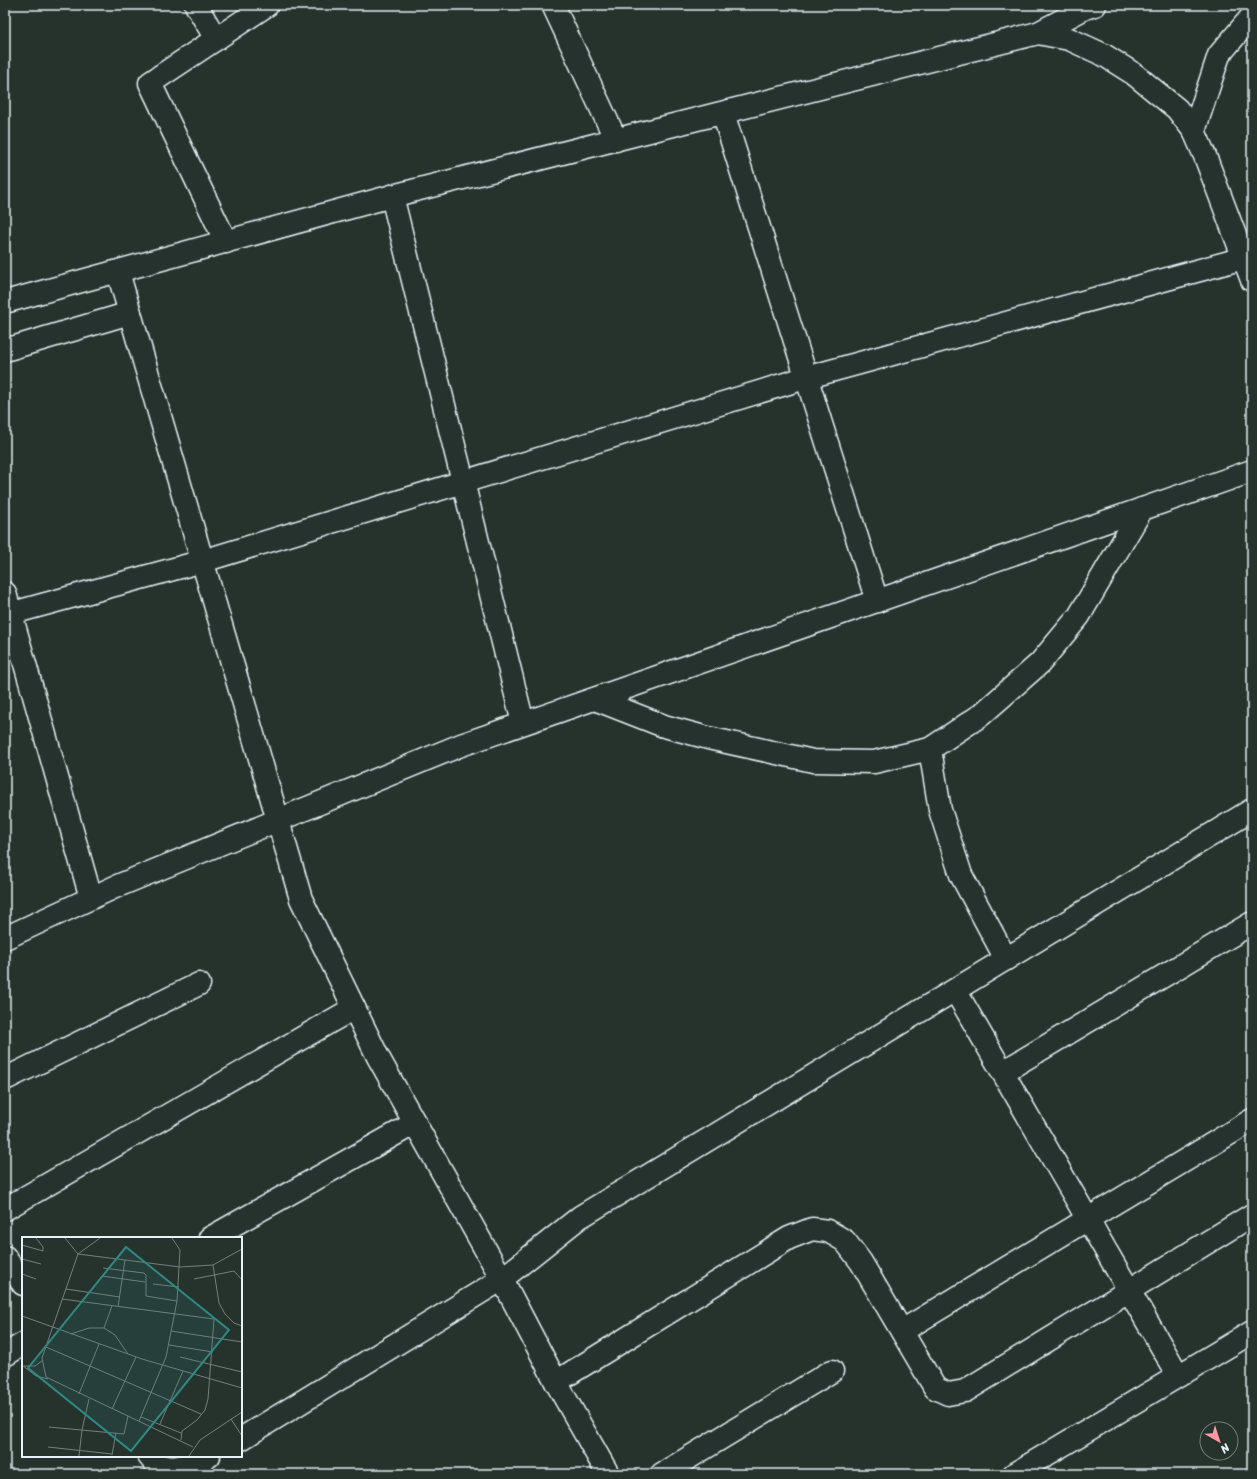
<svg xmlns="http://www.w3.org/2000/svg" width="1257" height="1479" font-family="Sriracha,sans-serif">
  <rect width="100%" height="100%" fill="#26332d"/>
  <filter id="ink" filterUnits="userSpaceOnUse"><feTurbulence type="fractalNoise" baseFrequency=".025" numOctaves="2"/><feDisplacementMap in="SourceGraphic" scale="8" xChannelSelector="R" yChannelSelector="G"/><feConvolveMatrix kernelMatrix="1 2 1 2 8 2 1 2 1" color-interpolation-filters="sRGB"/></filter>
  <g filter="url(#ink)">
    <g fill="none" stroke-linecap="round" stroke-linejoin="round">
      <defs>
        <g id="street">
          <path d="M196 5 216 39"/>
          <path d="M553 5 616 140"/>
          <path d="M1038 33 1085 8 1095 5"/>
          <path d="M723 113 877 601"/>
          <path d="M1194 131 1219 55 1252 16"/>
          <path d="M392 196 523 723"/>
          <path d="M226 242 150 83 267 5"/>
          <path d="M118 272 301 899 378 1057 502 1279 556 1382 608 1474"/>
          <path d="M5 350 130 313"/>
          <path d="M5 593 91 898"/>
          <path d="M5 615 203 561 805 378 1244 258"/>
          <path d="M595 699 664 726 708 738 813 761 874 762 930 749 981 715 1040 663 1079 616 1142 509"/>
          <path d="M930 749 940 810 961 875 1006 959"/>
          <path d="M955 990 1178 1375"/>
          <path d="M1003 1072 1252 923"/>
          <path d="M5 1079 199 984"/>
          <path d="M5 1209 354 1008"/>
          <path d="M210 1238 415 1123"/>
          <path d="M5 1257 23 1284"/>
          <path d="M902 1331 1252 1120"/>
          <path d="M5 1355 23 1344"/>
          <path d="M556 1382 789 1238 812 1229 828 1231 845 1241 861 1262 935 1388 948 1394 965 1391 1252 1215"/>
          <path d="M241 1439 502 1279 580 1217 1252 810"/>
          <path d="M149 1456C164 1477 190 1465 209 1456"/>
          <path d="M662 1474 832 1371"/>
          <path d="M1014 1474 1252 1332"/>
        </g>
        <g id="secondary">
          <path d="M5 302 392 196 1038 33 1069 39 1104 55 1134 74 1177 109 1194 131 1205 156 1252 280"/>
          <path d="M5 938 115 887 461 745 1252 471"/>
        </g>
      </defs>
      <!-- street casing -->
      <use href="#street" stroke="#e8f1f8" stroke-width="25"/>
      <!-- secondary casing -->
      <use href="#secondary" stroke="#e8f1f8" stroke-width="25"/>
      <!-- street -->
      <use href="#street" stroke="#26332d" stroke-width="22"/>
      <!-- secondary -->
      <use href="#secondary" stroke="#26332d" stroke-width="22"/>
    </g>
  </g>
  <!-- overview -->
  <g transform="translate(22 1237)">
    <rect width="220" height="220" fill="#26332d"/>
    <path fill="none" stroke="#747f7e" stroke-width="1" d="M43 1 56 17 20 121 24 140 171 210M0 8 21 14V10L14 1M56 17 158 30 191 28 220 12M56 17 78 1M0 22 19 27M191 28 197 66 203 77 212 86 220 89M81 31 122 36 124 38V59L155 64M0 37 14 42M80 39 123 45M172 42 212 34 220 43M131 47 157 50M44 52 98 60M40 62 192 82 186 162 183 173 175 183 160 194 159 203M96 70 103 23M0 79 120 122 220 151M82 91 90 69M149 94 220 105M49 97 67 91H82L93 98 106 117M147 108 191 115M24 110 179 177M158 120 220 135M0 128 14 139 26 142M2 129H13L20 124M57 157 77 107M90 172 114 120M119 180 159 196M209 182 220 199M117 184 144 120 155 64 158 13 150 1M138 187 161 134M27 190 102 197 106 179M26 210 90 217M90 218 94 196M57 219 60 193 67 162M167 219 178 203 220 175"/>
    <path fill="#308883" fill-opacity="0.15" stroke="#308883" stroke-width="2" d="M104 10 207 93 109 214 6 131Z"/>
    <rect width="220" height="220" fill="none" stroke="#e8f1f8" stroke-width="2"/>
  </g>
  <!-- margin -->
  <rect width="1257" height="1479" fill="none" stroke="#26332d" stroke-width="20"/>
  <rect x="10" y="10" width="1237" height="1459" fill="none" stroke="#e8f1f8" stroke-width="1.5" filter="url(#ink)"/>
  <!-- north arrow -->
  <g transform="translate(1219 1441) rotate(141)"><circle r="19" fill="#26332d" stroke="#747f7e"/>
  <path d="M0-3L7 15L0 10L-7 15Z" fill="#ff9aa2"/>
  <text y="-6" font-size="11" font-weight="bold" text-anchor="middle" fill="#e8f1f8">N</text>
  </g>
</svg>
